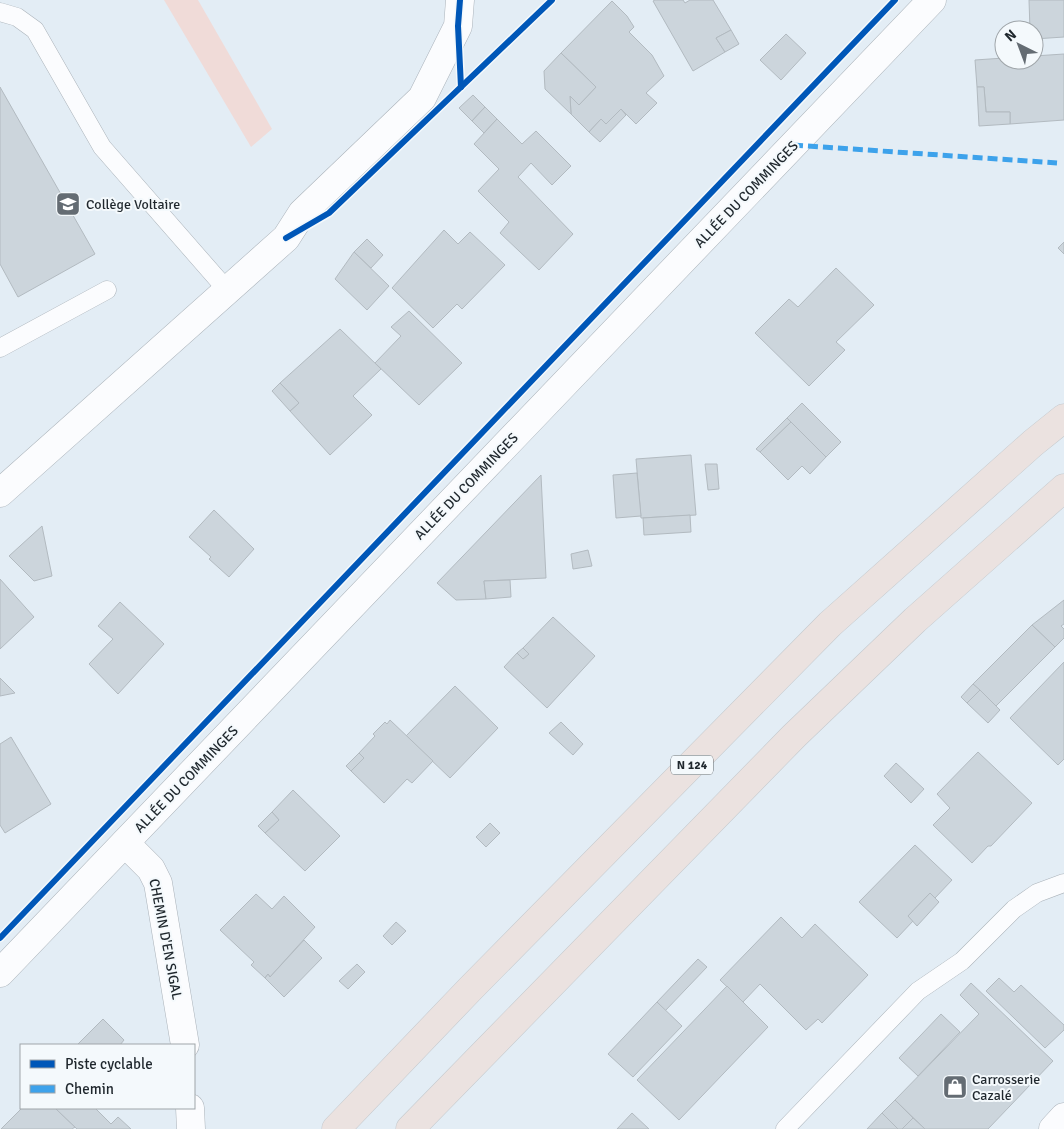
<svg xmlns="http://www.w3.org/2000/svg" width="1064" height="1129" font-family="Signika,sans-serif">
  <rect width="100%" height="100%" fill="#e3edf5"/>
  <!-- green -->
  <path fill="#f0dbd8" d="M164 0H198L272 129 251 147Z"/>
  <!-- building -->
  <g fill="#ccd5dc" stroke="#b2bac0">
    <path d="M655 0H683L685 3 690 0H713L731 30 716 38 725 52 693 71 653 1Z"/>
    <path d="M1029 0H1064V37L1034 39V30H1030Z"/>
    <path d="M612 1 627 16 634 27 629 32 652 55 664 76 646 93 657 103 636 124 621 109 606 124 601 119 589 132 571 114 570 96 579 105 596 87 561 53Z"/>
    <path d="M731 30 739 44 725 52 716 38Z"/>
    <path d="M786 34 806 53 781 80 760 60Z"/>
    <path d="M561 53 596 87 579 105 570 96 571 114 545 89 544 71Z"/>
    <path d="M1064 54V120L1010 124V112H986L984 87H977L975 60 1004 58V60H1034V56Z"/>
    <path d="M0 87 95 254 18 297 0 264Z"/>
    <path d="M977 87H984L986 112H1010V124L979 126Z"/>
    <path d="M473 95 485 107 472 121 459 108Z"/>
    <path d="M485 107 497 119 484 133 472 121Z"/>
    <path d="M621 109 626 115 600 142 589 132 601 119 606 124Z"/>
    <path d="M497 119 522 144 536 131 571 166 552 185 531 163 518 177 573 234 539 270 500 233 509 222 478 191 499 169 474 144Z"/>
    <path d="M444 230 458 244 470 232 505 265 462 309 457 304 433 328 392 288Z"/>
    <path d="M367 239 383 255 371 268 354 252Z"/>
    <path d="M1064 242V254L1058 248Z"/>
    <path d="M354 252 389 286 367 310 335 279Z"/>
    <path d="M836 268 874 305 836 342 845 350 809 386 755 333 789 299 798 307Z"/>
    <path d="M409 311 462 363 419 405 375 363 401 336 391 327Z"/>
    <path d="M340 329 381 369 353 396 372 415 330 455 290 411 299 403 280 383Z"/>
    <path d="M280 383 299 403 290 411 272 391Z"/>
    <path d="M802 403 841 442 826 457 787 418Z"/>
    <path d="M787 418 791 422 760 452 756 449Z"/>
    <path d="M791 422 826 457 810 474 802 466 788 480 760 452Z"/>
    <path d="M691 455 696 515 641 518 636 459Z"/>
    <path d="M705 464H717L719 489 708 490Z"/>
    <path d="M637 473 641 516 616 518 613 475Z"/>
    <path d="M541 475 546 578 484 581 486 599 456 600 437 583Z"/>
    <path d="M214 510 254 549 229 577 209 559 211 557 189 537Z"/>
    <path d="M690 515 691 532 644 535 643 518Z"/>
    <path d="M42 526 52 576 34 581 9 556Z"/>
    <path d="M588 550 592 566 573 569 571 554Z"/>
    <path d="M0 579 34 617 0 649Z"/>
    <path d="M510 580 511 597 486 599 484 581Z"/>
    <path d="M1064 600V624L1061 626 1064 629V638L1055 647 1032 625Z"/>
    <path d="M120 602 164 644 118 694 89 664 113 639 98 626Z"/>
    <path d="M553 617 595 656 547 708 504 667 517 653 523 659 529 654 523 648Z"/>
    <path d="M1032 625 1055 647 996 706 973 684Z"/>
    <path d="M523 648 529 654 523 659 517 653Z"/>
    <path d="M1064 662V759L1058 765 1010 718Z"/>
    <path d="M0 678 15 693 0 696Z"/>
    <path d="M973 684 980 690 967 703 961 697Z"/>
    <path d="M455 686 498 728 450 778 406 736Z"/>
    <path d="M980 690 1000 710 988 723 967 703Z"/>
    <path d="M390 720 433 761 412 783 407 779 384 803 351 771 364 758 359 753 375 736 373 734 385 722 387 724Z"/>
    <path d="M561 722 583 744 573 755 549 733Z"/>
    <path d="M11 737 51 804 5 833 0 825V744Z"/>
    <path d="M978 752 1032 803 991 846H988L972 863 933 825 950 808 937 794Z"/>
    <path d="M359 753 364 758 351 771 346 766Z"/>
    <path d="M896 763 924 789 911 803 884 776Z"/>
    <path d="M293 790 340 836 305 871 265 833 279 820 272 812Z"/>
    <path d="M272 812 279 820 265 833 258 826Z"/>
    <path d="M490 823 500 833 486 847 476 837Z"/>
    <path d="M915 845 952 880 935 898 930 893 908 916 913 921 897 938 859 902Z"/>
    <path d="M930 893 939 902 917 926 908 916Z"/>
    <path d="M256 894 272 909 284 896 315 927 270 977 268 974 265 978 251 965 254 962 220 930Z"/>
    <path d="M781 917 802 938 815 924 868 975 822 1023 818 1019 806 1030 760 984 743 1002 720 980Z"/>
    <path d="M396 922 406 931 392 945 383 936Z"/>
    <path d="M304 940 322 958 284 997 265 978 268 974 270 977Z"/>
    <path d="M698 959 707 967 665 1011 657 1002Z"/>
    <path d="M357 964 365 972 348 989 339 981Z"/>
    <path d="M999 978 1014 992 1021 985 1064 1025V1030L1045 1048 986 991Z"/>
    <path d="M971 983 1053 1061 988 1129H925L895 1100 979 1014 960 995Z"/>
    <path d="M727 986 768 1027 679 1120 637 1080Z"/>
    <path d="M657 1002 682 1026 633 1077 608 1054Z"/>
    <path d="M941 1014 960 1032 918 1076 899 1058Z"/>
    <path d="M103 1019 124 1040 120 1045H77Z"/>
    <path d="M895 1100 913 1118 902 1129H898L882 1113Z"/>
    <path d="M22 1108H55L75 1127 72 1129H1Z"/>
    <path d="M55 1108H95L111 1124 118 1117 131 1129H77Z"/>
    <path d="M632 1113 649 1129H617Z"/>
    <path d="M882 1113 898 1129H867Z"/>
    <path d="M913 1118 925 1129H902Z"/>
  </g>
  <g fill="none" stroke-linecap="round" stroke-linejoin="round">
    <defs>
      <g id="service">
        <path d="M0 12 17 17 35 30 102 147 227 290"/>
        <path d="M0 348 107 290"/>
        <path d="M785 1129 918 991 962 961 1014 909 1037 893 1064 883"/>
      </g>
      <g id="minor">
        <path d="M0 493 286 238 302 213 422 98 458 26 460 0"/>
        <path d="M125 843 151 869 158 883 185 1045"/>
        <path d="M0 973 932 0"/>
        <path d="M190 1108 191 1129"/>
        <path d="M1053 1129 1064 1117"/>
      </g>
      <g id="trunk">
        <path d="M336 1129 471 988 830 624 1033 443 1064 418"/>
        <path d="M410 1129 794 736 915 620 1064 488"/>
      </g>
    </defs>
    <!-- service casing -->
    <use href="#service" stroke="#abb3ba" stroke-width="19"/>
    <!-- minor casing -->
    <use href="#minor" stroke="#abb3ba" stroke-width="29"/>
    <!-- trunk casing -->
    <use href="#trunk" stroke="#c4c9cd" stroke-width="29"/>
    <!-- service -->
    <use href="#service" stroke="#fbfcfe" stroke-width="18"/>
    <!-- minor -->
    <use href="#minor" stroke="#fbfcfe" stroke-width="28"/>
    <!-- trunk -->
    <use href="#trunk" stroke="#ebe2e0" stroke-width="28"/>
    <!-- quiet -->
    <path stroke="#3da2eb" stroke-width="5" stroke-dasharray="10 5" stroke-linecap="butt" d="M793 145 1057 163"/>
    <defs>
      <g id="cycleway">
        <path d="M460 0 458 26 461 87"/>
        <path d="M286 238 329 213 552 0"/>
        <path d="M0 938 895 0"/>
      </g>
    </defs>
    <!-- cycleway casing -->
    <use href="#cycleway" stroke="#f4f9fc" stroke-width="9"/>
    <!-- cycleway -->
    <use href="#cycleway" stroke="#0057b8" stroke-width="6"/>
  </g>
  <!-- icons -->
  <defs>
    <symbol id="school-square" viewBox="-11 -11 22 22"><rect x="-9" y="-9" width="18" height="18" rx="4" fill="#646c73" stroke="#f4f9fc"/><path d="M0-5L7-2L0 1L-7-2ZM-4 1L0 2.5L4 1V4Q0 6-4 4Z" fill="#fff"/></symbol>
    <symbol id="shop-square" viewBox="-11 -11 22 22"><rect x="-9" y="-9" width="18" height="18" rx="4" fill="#646c73" stroke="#f4f9fc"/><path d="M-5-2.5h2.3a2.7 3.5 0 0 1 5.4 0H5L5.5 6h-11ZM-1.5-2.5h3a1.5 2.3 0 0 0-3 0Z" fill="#fff"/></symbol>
  </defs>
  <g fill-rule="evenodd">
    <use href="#school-square" x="54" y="190" width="28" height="28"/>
    <use href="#shop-square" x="941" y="1073" width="28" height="28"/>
  </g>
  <g text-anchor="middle" stroke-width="4" stroke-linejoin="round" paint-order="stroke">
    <!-- shield labels -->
    <rect fill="#f4f9fc" stroke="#5f666b" stroke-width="1" x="671" y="755.5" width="42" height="19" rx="4"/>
    <g font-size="12" font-weight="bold" fill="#1f272d">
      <text x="692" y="769">N 124</text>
    </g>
    <!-- street labels -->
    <g font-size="14" fill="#1f272d" stroke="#f4f9fc">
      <text transform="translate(746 194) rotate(-46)" y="5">ALLÉE DU COMMINGES</text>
      <text transform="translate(466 486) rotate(-46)" y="5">ALLÉE DU COMMINGES</text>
      <text transform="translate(186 779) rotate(-46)" y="5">ALLÉE DU COMMINGES</text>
      <text transform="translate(166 939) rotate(79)" y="5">CHEMIN D'EN SIGAL</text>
    </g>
    <!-- poi labels -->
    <g font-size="14" fill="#1f272d" stroke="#f4f9fc" text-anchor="start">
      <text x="86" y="209">Collège Voltaire</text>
      <text x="972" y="1084">Carrosserie<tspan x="972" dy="16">Cazalé</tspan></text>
    </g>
  </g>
  <!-- legend -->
  <rect x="20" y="1044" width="175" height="65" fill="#f4f9fc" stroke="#9fa5a9"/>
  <rect x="30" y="1060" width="25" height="8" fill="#0057b8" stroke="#9fa5a9"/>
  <text x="65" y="1069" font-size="15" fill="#1f272d">Piste cyclable</text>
  <rect x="30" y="1085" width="25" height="8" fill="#3da2eb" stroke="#9fa5a9"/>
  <text x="65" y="1094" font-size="15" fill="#1f272d">Chemin</text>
  <!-- north arrow -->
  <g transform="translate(1019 45) rotate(318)"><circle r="24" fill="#f4f9fc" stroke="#9fa5a9"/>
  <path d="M0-4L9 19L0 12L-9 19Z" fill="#646c73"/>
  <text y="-8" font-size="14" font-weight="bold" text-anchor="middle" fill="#1f272d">N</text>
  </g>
</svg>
